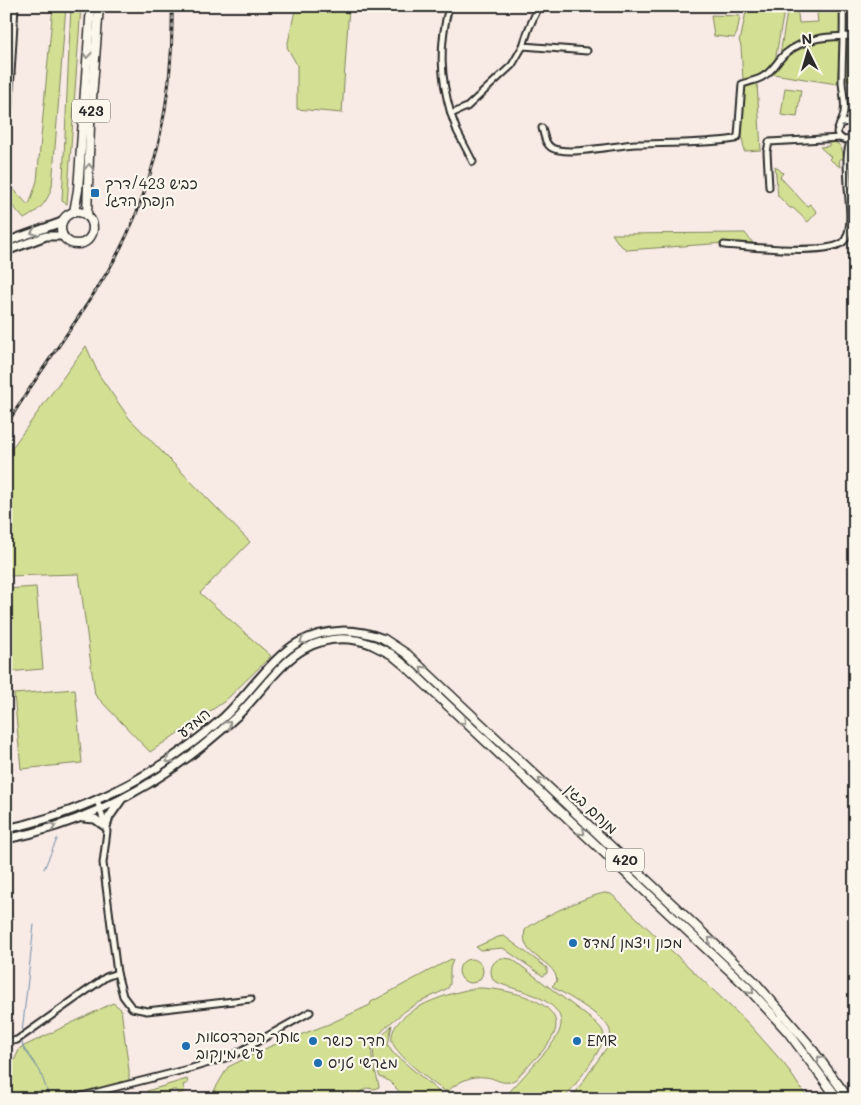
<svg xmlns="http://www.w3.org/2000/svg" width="861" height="1105" font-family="Mali,'Playpen Sans Hebrew',sans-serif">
  <rect width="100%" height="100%" fill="#f8eae5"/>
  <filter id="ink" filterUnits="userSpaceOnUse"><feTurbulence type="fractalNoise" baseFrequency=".02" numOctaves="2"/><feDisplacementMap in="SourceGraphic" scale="10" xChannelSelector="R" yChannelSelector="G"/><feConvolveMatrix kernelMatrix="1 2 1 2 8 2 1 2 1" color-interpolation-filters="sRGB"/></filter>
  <g filter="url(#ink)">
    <!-- built -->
    <path fill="#f5dadd" d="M855 139V245L850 250 849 243 851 228 852 148Z"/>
    <!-- green -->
    <g fill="#d3df92" stroke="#7f855e">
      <path d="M53 6H66L52 186C48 202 39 211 24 219L6 198V181L28 205 30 202 37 181Z"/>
      <path d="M71 6H81L67 204 62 201Z"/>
      <path d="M296 6H349L342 113 297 109V65L287 47Z"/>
      <path d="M747 6H784V11L775 61 761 76 743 80 741 46 739 40 741 37Z"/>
      <path d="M788 6 798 14 799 23 818 22 817 14 825 8 824 6H840V34C814 37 800 38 780 55Z"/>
      <path d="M711 15 740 16 737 33 734 38 714 36Z"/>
      <path d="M841 39 837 84 773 74C795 45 807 42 841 39Z"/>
      <path d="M847 40H855V79L847 80Z"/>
      <path d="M757 83 761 150 744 151 742 135 744 86Z"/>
      <path d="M785 88 801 90 797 117 781 115Z"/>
      <path d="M834 142C843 145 842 151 844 159H839L840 167 829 159 831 157 820 147 829 146V143Z"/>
      <path d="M775 166 783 173 780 177 807 206 810 204 817 212 808 222 793 208H790L778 196Z"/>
      <path d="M745 233 753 243 739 242 627 250 619 244 612 234Z"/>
      <path d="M86 346 99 375 129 418 250 542 200 593 271 656 225 701 150 752 95 695 79 574 6 576V456Z"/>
      <path d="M36 587 43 669 6 672V589Z"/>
      <path d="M75 689 82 763 21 769 14 694Z"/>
      <path d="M605 893 611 894 619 901 749 1024 785 1065 808 1099H571L607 1047C610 1041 612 1034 609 1028 603 1015 565 995 552 986L557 981C555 958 519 959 525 930 536 919 589 895 605 893Z"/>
      <path d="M504 936 547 968V973L543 976 503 948 480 950 476 947 498 937Z"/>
      <path d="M501 958 512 959 595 1022C598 1025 603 1029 604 1035 605 1048 573 1087 564 1099H508L507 1095 510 1091C520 1081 529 1070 539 1059 559 1037 576 1017 540 998 526 990 506 988 493 980 489 970 491 962 501 958Z"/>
      <circle cx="471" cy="971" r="12"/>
      <path d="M451 959 453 960 450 968V984L448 988C436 995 422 1000 410 1008 401 1013 374 1036 372 1046 370 1061 377 1073 379 1087L374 1089 367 1088 359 1093V1098L355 1097 349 1092 339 1099H211L215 1089 228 1067 271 1046 329 1024 370 1005 371 1002Z"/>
      <path d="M479 988C501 988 568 1000 554 1034 546 1051 528 1065 516 1079 502 1087 498 1078 485 1077 471 1075 458 1082 448 1091H445C433 1084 394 1053 392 1041 388 1010 456 990 479 988Z"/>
      <path d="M113 1003 121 1009 129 1071V1084L62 1099H10L12 1090 6 1088V1066L13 1063 20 1048Z"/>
      <path d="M392 1025 388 1045 392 1052 444 1096V1099C436 1099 416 1101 408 1098 397 1093 393 1080 380 1077L374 1059 373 1046Z"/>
      <path d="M187 1079 188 1083 183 1085 185 1092 178 1094 177 1090H172L165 1099H147V1091Z"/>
    </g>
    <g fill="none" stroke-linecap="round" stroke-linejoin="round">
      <!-- stream -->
      <g stroke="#708ea8" stroke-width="1">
        <path d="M44 869 57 839"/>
        <path d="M22 1033 34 925"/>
        <path d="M22 1042 23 1047 40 1071 50 1099"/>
      </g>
      <defs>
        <g id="street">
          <path d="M449 6C439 45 440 76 451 114"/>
          <path d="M523 46 587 51"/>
          <path d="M6 120 9 108 15 6"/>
          <path d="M840 124C848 110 843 96 842 82 842 56 844 31 843 6"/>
          <path d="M542 128C544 135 545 144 552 148 568 156 616 145 636 144 669 143 702 144 735 139L738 136 742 84C754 80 764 79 772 69 777 64 780 58 785 54 805 37 829 36 855 36"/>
          <path d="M855 129C852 122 846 121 840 124L837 132C839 139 844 141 850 139L855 133"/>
          <path d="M473 162 457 131 451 114 467 107 512 65 523 46 529 28 539 6"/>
          <path d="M769 187 767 152 769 142 841 138"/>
          <path d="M724 245C745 246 834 257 845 240 853 227 849 203 848 187 848 171 844 153 852 138"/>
          <path d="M97 800 107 831 103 863 117 973 123 996 132 1008 147 1011 251 999"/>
          <path d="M6 1019 7 1012"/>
          <path d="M6 1040 7 1042 17 1040 89 989 106 977 117 973"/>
          <path d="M70 1099 192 1068 232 1056 310 1012"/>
        </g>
        <g id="secondary">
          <path d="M6 242 62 222"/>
          <path d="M6 251 46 236H63"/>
          <path d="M83 818 95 819 106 827 109 817 121 800"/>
          <path d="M6 829C88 812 162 772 224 717 247 696 273 656 299 642 326 628 356 628 384 639"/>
          <path d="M6 839C94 822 172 777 237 716 258 696 279 663 304 649 326 637 350 636 373 645"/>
        </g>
        <g id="primary">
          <path d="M74 212 78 190 91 6"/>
          <circle cx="77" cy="228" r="16"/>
          <path d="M87 216 90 125 99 6"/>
          <path d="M384 639 407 654 755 982 807 1042 849 1099"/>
          <path d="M373 645 391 654 409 669 748 988 788 1032 838 1099"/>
        </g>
      </defs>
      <!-- street casing -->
      <use href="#street" stroke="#2b2b2b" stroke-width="9"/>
      <!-- secondary casing -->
      <use href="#secondary" stroke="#2b2b2b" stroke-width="11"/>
      <!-- primary casing -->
      <use href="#primary" stroke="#2b2b2b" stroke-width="11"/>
      <!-- street -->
      <use href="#street" stroke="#fbf7ec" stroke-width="5"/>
      <!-- secondary -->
      <use href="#secondary" stroke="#fbf7ec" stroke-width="7"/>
      <!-- primary -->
      <use href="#primary" stroke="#fbf7ec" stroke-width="8"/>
      <defs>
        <path id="rail" d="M6 426C39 370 80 320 112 264 156 186 174 96 172 6"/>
      </defs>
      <!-- rail casing -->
      <use href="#rail" stroke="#2b2b2b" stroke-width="3"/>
      <!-- rail -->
      <use href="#rail" stroke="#fbf7ec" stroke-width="1" stroke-dasharray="4" stroke-linecap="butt"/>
    </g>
    <!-- one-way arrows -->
    <defs><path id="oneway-chevron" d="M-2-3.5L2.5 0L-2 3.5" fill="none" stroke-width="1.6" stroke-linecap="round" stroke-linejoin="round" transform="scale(1.25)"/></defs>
    <g stroke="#93918c">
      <use href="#oneway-chevron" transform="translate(87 55) rotate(94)"/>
      <use href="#oneway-chevron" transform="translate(89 167) rotate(-88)"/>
      <use href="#oneway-chevron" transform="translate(34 232) rotate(160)"/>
      <use href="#oneway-chevron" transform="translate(303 641) rotate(154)"/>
      <use href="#oneway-chevron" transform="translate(423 669) rotate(-136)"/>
      <use href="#oneway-chevron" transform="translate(463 721) rotate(44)"/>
      <use href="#oneway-chevron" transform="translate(228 724) rotate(-42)"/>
      <use href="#oneway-chevron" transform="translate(169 760) rotate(145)"/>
      <use href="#oneway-chevron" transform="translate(541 781) rotate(-137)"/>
      <use href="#oneway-chevron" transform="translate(53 826) rotate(-17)"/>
      <use href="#oneway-chevron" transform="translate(582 832) rotate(43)"/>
      <use href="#oneway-chevron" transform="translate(711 940) rotate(-137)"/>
      <use href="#oneway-chevron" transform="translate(751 991) rotate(46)"/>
      <use href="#oneway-chevron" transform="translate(820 1059) rotate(-127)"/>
    </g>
  </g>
  <!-- markers -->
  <g fill="#1f6fb2" stroke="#fbf7ec" stroke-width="2">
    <rect x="90" y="188" width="10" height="10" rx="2.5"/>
    <circle cx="573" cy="943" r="5"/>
    <circle cx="313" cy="1041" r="5"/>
    <circle cx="577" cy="1041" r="5"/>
    <circle cx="186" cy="1046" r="5"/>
    <circle cx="318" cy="1063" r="5"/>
  </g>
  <g text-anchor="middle" stroke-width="4.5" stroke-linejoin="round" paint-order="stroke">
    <!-- shield labels -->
    <g fill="#fbf7ec" stroke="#696865" stroke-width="1">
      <rect x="72" y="99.5" width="38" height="23" rx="4"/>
      <rect x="606" y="848.5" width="38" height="23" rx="4"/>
    </g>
    <g font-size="14" font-weight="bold" fill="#2b2b2b">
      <text x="91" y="116">423</text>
      <text x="625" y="865">420</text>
    </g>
    <!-- poi labels -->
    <g font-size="15" fill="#2b2b2b" stroke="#fbf7ec" text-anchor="start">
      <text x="105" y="189">כביש 423/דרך<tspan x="105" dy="17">הנפת הדגל</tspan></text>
      <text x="583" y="948">מכון ויצמן למדע</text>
      <text x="196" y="1042">אתר הפרדסאות<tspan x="196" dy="17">ע"ש מינקוב</tspan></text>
      <text x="323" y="1046">חדר כושר</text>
      <text x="587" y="1046">EMR</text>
      <text x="328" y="1068">מגרשי טניס</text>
    </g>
    <!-- street labels -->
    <g font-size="15" fill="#2b2b2b" stroke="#fbf7ec">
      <text transform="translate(194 723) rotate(-39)" y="5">המדע</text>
      <text transform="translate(591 809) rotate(43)" y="5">מנחם בגין</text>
    </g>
  </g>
  <!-- margin -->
  <rect width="861" height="1105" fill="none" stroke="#fbf7ec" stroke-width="25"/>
  <rect x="12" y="12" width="836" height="1080" fill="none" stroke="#2b2b2b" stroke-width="2" filter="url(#ink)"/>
  <!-- north arrow -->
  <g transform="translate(808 52) rotate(355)" stroke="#fbf7ec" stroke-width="4" paint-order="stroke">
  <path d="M0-4L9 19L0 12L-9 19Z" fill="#2b2b2b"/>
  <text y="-8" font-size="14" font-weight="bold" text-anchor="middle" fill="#2b2b2b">N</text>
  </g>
</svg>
